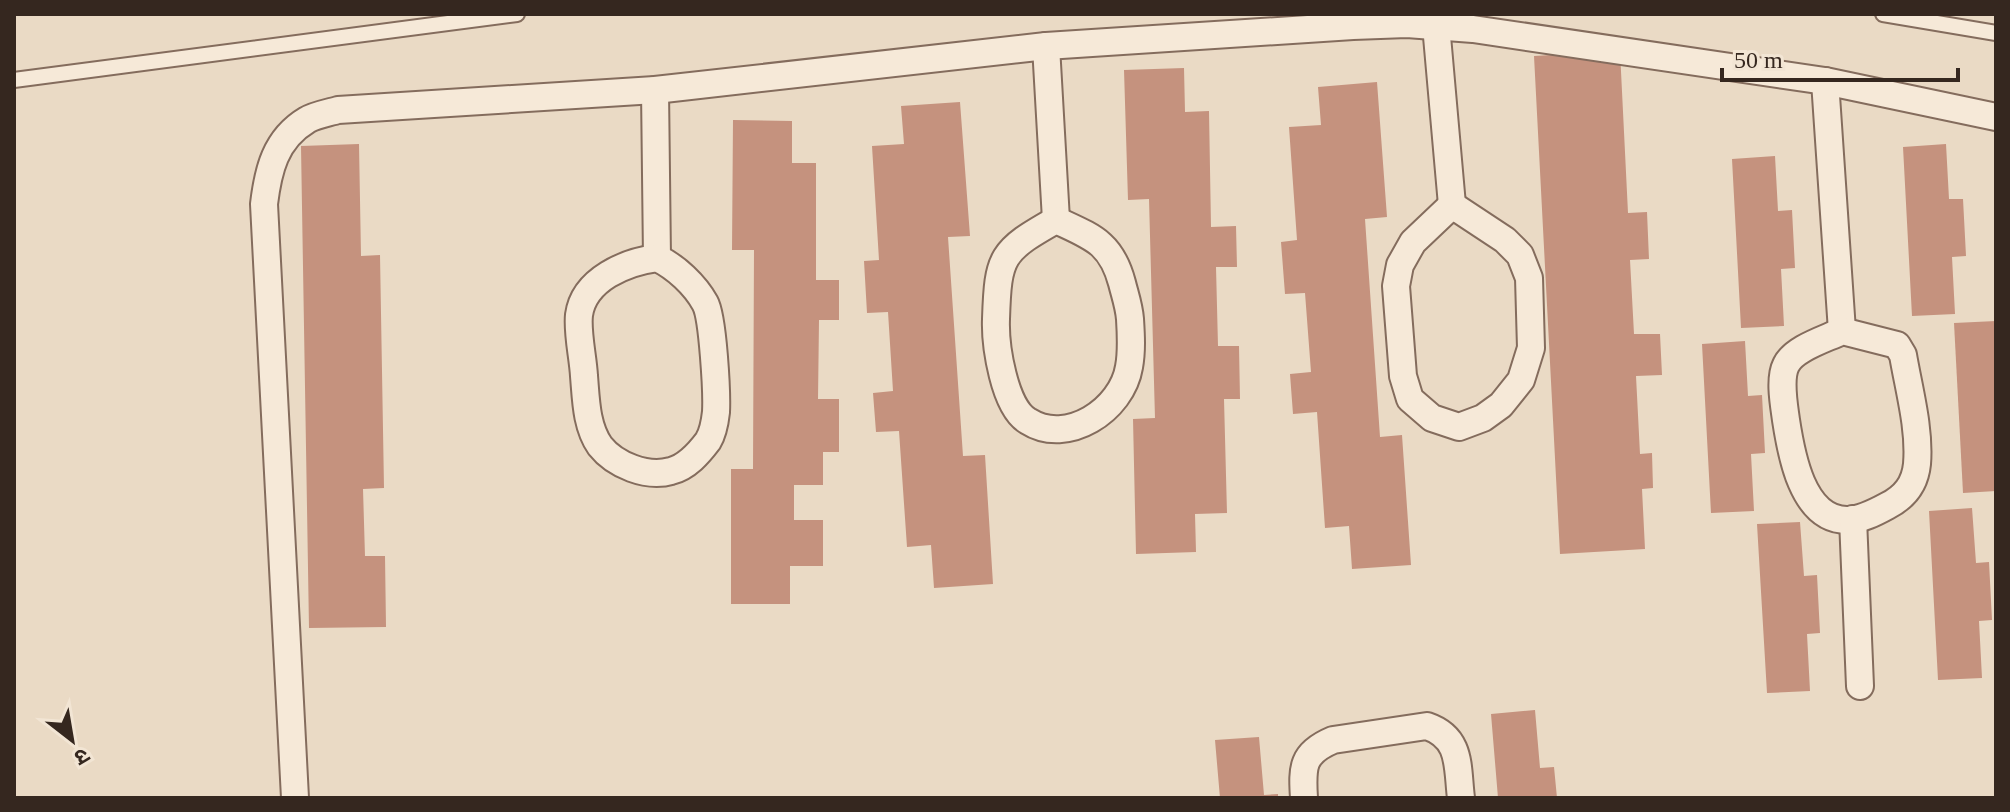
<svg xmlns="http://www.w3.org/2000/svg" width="2010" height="812" font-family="'Times New Roman','Noto Sans Devanagari',serif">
  <rect width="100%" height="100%" fill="#eadac5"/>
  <!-- building -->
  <g fill="#c5927e">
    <path d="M1620 51 1628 213 1647 212 1649 259 1630 260 1634 334H1660L1662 375 1636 376 1640 454 1652 453 1653 488 1642 489 1645 549 1560 554 1534 56Z"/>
    <path d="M1184 68 1185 112 1209 111 1211 227 1236 226 1237 267H1216L1218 346H1239L1240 399H1224L1227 513 1195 514 1196 552 1136 554 1133 419 1155 418 1149 199 1128 200 1124 70Z"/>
    <path d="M1377 82 1387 217 1365 219 1380 437 1402 435 1411 565 1352 569 1349 526 1325 528 1317 412 1293 414 1290 374 1311 372 1305 293 1285 294 1281 242 1297 240 1289 127 1321 125 1318 87Z"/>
    <path d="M960 102 970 236 948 237 963 456 985 455 993 584 934 588 931 545 907 547 899 431 876 432 873 393 893 391 888 312 867 313 864 261 879 260 872 146 904 144 901 106Z"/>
    <path d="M733 120 792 121V163H816V280H839V320H819L818 399H839V452H823V485H794V520H823V566H790V604H731V469H753L754 250H732Z"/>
    <path d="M359 144 361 256 380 255 384 488 363 489 365 556H385L386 627 309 628 301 146Z"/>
    <path d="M1946 144 1949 199H1963L1966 256 1952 257 1955 314 1912 316 1903 147Z"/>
    <path d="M1775 156 1778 211 1792 210 1795 268 1781 269 1784 326 1741 328 1732 159Z"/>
    <path d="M1996 321V491L1963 493 1954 323Z"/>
    <path d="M1745 341 1748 396 1762 395 1765 453 1751 454 1754 511 1711 513 1702 344Z"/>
    <path d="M1972 508 1976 563 1989 562 1992 620 1979 621 1982 678 1938 680 1929 511Z"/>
    <path d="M1800 522 1804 576 1817 575 1820 633 1807 634 1810 691 1767 693 1757 524Z"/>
    <path d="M1535 710 1540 768 1554 767 1557 798H1498L1491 714Z"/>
    <path d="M1259 737 1264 795 1278 794V798H1220L1215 740Z"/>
  </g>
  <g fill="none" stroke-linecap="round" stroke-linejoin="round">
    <defs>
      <g id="service">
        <path d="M1883 14 1996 33"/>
        <path d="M14 80 517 14"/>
      </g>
      <g id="minor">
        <path d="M1436 25 1452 205"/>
        <path d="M1046 46 1056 220"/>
        <path d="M1825 81 1842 331"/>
        <path d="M655 90 657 258"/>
        <path d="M1452 205 1505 240 1520 255 1529 278 1531 348 1521 380 1501 405 1483 418 1459 427 1432 418 1410 399 1403 376 1396 286 1400 265 1413 242Z"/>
        <path d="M1056 220C1092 237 1111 242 1122 283 1125 295 1129 306 1130 319 1131 335 1132 351 1129 367 1122 410 1067 446 1028 421 1004 407 995 345 996 319 998 256 1001 251 1056 220Z"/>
        <path d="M657 258C676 267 695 285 705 303 713 317 717 393 716 412 715 421 713 433 708 441 699 453 687 467 671 471 647 478 615 465 600 446 586 426 586 399 584 376 583 357 577 333 579 315 584 279 626 262 657 258Z"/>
        <path d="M1842 331 1897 345 1903 355C1909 390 1920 429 1917 464 1915 484 1905 497 1887 506 1876 512 1861 520 1847 520 1802 520 1791 453 1786 420 1784 405 1779 379 1786 365 1794 348 1826 339 1842 331Z"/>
        <path d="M1853 519 1860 686"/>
        <path d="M295 798 264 204C268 171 275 139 307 120 315 115 328 113 338 110L655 90 1046 46 1353 26 1407 24 1473 29 1825 81 1996 117"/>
        <path d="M1304 798C1302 767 1302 753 1333 740L1427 726C1462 738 1457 767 1461 798"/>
      </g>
    </defs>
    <!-- service casing -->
    <use href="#service" stroke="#846c5d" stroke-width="18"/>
    <!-- minor casing -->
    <use href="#minor" stroke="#846c5d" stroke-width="30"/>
    <!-- service -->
    <use href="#service" stroke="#f6e9d8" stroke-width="14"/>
    <!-- minor -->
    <use href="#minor" stroke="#f6e9d8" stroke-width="26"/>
  </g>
  <!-- border -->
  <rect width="2010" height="812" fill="none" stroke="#35271f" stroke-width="32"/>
  <!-- north arrow -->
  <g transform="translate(72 740) rotate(149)" stroke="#f2e5d4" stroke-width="6" paint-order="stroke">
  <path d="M0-6L14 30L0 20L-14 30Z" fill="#35271f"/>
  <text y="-12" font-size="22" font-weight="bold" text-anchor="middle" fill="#35271f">उ</text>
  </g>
  <!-- scale -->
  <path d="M1722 68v12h236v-12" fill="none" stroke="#35271f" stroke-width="4"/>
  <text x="1734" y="68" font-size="24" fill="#35271f" stroke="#f2e5d4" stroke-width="6" paint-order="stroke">50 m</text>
</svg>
